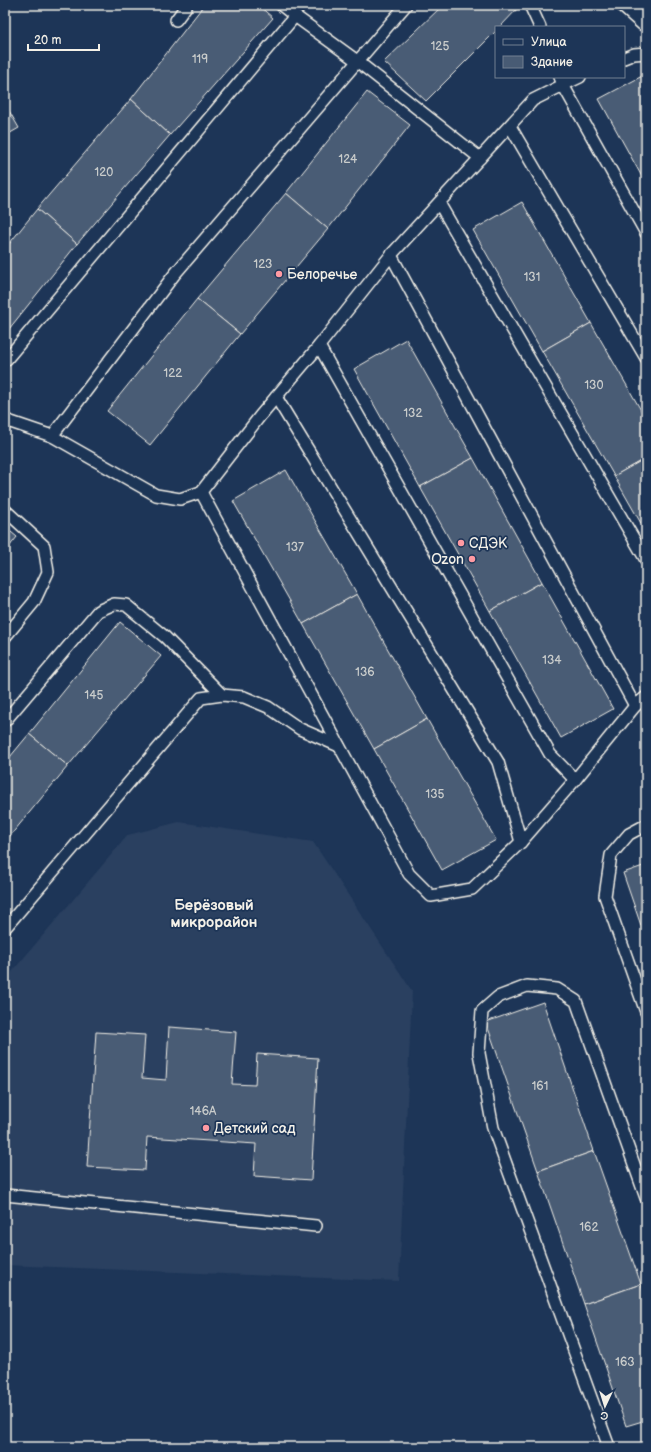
<svg xmlns="http://www.w3.org/2000/svg" width="651" height="1452" font-family="'Balsamiq Sans',sans-serif">
  <rect width="100%" height="100%" fill="#1d3557"/>
  <filter id="ink" filterUnits="userSpaceOnUse"><feTurbulence type="fractalNoise" baseFrequency=".025" numOctaves="2"/><feDisplacementMap in="SourceGraphic" scale="8" xChannelSelector="R" yChannelSelector="G"/><feConvolveMatrix kernelMatrix="1 2 1 2 8 2 1 2 1" color-interpolation-filters="sRGB"/></filter>
  <g filter="url(#ink)">
    <!-- built -->
    <path fill="#2a4060" d="M179 822 313 842 412 991 399 1281 5 1265V980L128 835Z"/>
    <!-- building -->
    <g fill="#485b74" stroke="#f4f1e8">
      <path d="M204 5H258L273 18 170 135 131 99Z"/>
      <path d="M443 5H517L519 7 500 27H496V31L426 101 384 62Z"/>
      <path d="M646 74V184L599 99Z"/>
      <path d="M367 92 410 125 328 229 286 193Z"/>
      <path d="M131 99 170 135 77 244 37 209Z"/>
      <path d="M5 104 19 128 5 136Z"/>
      <path d="M286 193 328 229 240 334 197 299Z"/>
      <path d="M522 202 591 323 542 351 473 230Z"/>
      <path d="M37 209 77 244 5 334V249Z"/>
      <path d="M197 299 240 334 150 445 107 411Z"/>
      <path d="M591 323 646 419V458L614 476 542 351Z"/>
      <path d="M406 339 473 458 420 487 354 369Z"/>
      <path d="M473 458 542 582 490 611 420 487Z"/>
      <path d="M646 458V532L614 476Z"/>
      <path d="M286 470 357 594 303 624 233 501Z"/>
      <path d="M5 527 17 537 5 552Z"/>
      <path d="M542 582 613 709 561 738 490 611Z"/>
      <path d="M357 594 427 719 374 749 303 624Z"/>
      <path d="M120 622 161 656 68 766 29 734Z"/>
      <path d="M427 719 496 840 442 870 374 749Z"/>
      <path d="M29 734 68 766 5 842V763Z"/>
      <path d="M646 865V940L623 873Z"/>
      <path d="M543 1002 594 1151 538 1171 486 1022Z"/>
      <path d="M169 1027 236 1032 232 1084 255 1085 257 1054 318 1058 311 1180 254 1176 256 1144 147 1137 145 1170 87 1167 96 1032 145 1035 142 1078 166 1080Z"/>
      <path d="M594 1151 641 1284 584 1304 538 1171Z"/>
      <path d="M641 1284 646 1300V1420L626 1426 584 1304Z"/>
    </g>
    <g fill="none" stroke-linecap="round" stroke-linejoin="round">
      <defs>
        <g id="service">
          <path d="M530 5 540 27"/>
          <path d="M295 16 357 61 480 158"/>
          <path d="M176 20 187 5"/>
          <path d="M624 58 634 54 646 53"/>
          <path d="M560 77 563 85 646 233"/>
          <path d="M510 126 646 358"/>
          <path d="M439 203 646 560"/>
          <path d="M391 255 635 706"/>
          <path d="M319 346 550 754 575 780"/>
          <path d="M5 361 295 16 281 5"/>
          <path d="M276 397 498 762 521 842"/>
          <path d="M5 420 52 436 156 495 180 499 201 492 260 416 319 346 391 255 533 100 563 85 580 77"/>
          <path d="M52 436 174 275 406 5"/>
          <path d="M201 492 409 874 431 896 472 889 521 842 575 780 635 706 646 697"/>
          <path d="M5 510 44 546 48 572 34 602 5 637"/>
          <path d="M5 721 98 611 114 604 126 605 165 637 222 695"/>
          <path d="M646 825 629 834 611 855 605 896 646 1012"/>
          <path d="M5 928 201 698 222 695 244 697 268 707 300 729 339 746"/>
          <path d="M5 1195 316 1226"/>
          <path d="M609 1447 493 1128 479 1053 482 1011 498 997 527 986 557 989 576 1001 646 1198"/>
        </g>
        <path id="minor" d="M628 5 646 21"/>
      </defs>
      <!-- service casing -->
      <use href="#service" stroke="#f4f1e8" stroke-width="14"/>
      <!-- minor casing -->
      <use href="#minor" stroke="#f4f1e8" stroke-width="24"/>
      <!-- service -->
      <use href="#service" stroke="#1d3557" stroke-width="11"/>
      <!-- minor -->
      <use href="#minor" stroke="#1d3557" stroke-width="21"/>
    </g>
  </g>
  <!-- markers -->
  <g fill="#ff9aa2" stroke="#1d3557" stroke-width="1.5">
    <circle cx="279" cy="274" r="4"/>
    <circle cx="461" cy="543" r="4"/>
    <circle cx="472" cy="559" r="4"/>
    <circle cx="206" cy="1128" r="4"/>
  </g>
  <g text-anchor="middle" stroke-width="3.5" stroke-linejoin="round" paint-order="stroke">
    <!-- number labels -->
    <g font-size="12" fill="#c9cccb">
      <text x="440" y="50">125</text>
      <text x="200" y="63">119</text>
      <text x="348" y="163">124</text>
      <text x="104" y="176">120</text>
      <text x="263" y="268">123</text>
      <text x="532" y="281">131</text>
      <text x="173" y="377">122</text>
      <text x="594" y="389">130</text>
      <text x="413" y="417">132</text>
      <text x="295" y="551">137</text>
      <text x="552" y="664">134</text>
      <text x="365" y="676">136</text>
      <text x="94" y="699">145</text>
      <text x="435" y="798">135</text>
      <text x="540" y="1090">161</text>
      <text x="203" y="1115">146А</text>
      <text x="589" y="1231">162</text>
      <text x="625" y="1366">163</text>
    </g>
    <!-- poi labels -->
    <g font-size="14" fill="#f4f1e8" stroke="#1d3557" text-anchor="start">
      <text x="287" y="279">Белоречье</text>
      <text x="469" y="548">СДЭК</text>
      <text x="464" y="564" text-anchor="end">Ozon</text>
      <text x="214" y="1133">Детский сад</text>
    </g>
    <!-- neighbourhood labels -->
    <g font-size="15" font-weight="bold" fill="#f4f1e8" stroke="#1d3557">
      <text x="214" y="910">Берёзовый<tspan x="214" dy="17">микрорайон</tspan></text>
    </g>
  </g>
  <!-- margin -->
  <rect width="651" height="1452" fill="none" stroke="#1d3557" stroke-width="20"/>
  <rect x="10" y="10" width="631" height="1432" fill="none" stroke="#f4f1e8" stroke-width="1.5" filter="url(#ink)"/>
  <!-- legend -->
  <rect x="495" y="26" width="130" height="52" fill="#1d3557" stroke="#738091"/>
  <rect x="503" y="39" width="20" height="6" fill="#1d3557" stroke="#738091"/>
  <text x="531" y="46" font-size="12" fill="#f4f1e8">Улица</text>
  <rect x="503" y="56" width="20" height="12" fill="#485b74" stroke="#738091"/>
  <text x="531" y="66" font-size="12" fill="#f4f1e8">Здание</text>
  <!-- north arrow -->
  <g transform="translate(605 1406) rotate(184)" stroke="#1d3557" stroke-width="3" paint-order="stroke">
  <path d="M0-3L7 15L0 10L-7 15Z" fill="#f4f1e8"/>
  <text y="-6" font-size="11" font-weight="bold" text-anchor="middle" fill="#f4f1e8">С</text>
  </g>
  <!-- scale -->
  <path d="M28 44v6h71v-6" fill="none" stroke="#f4f1e8" stroke-width="2"/>
  <text x="34" y="44" font-size="12" fill="#f4f1e8" stroke="#1d3557" stroke-width="3" paint-order="stroke">20 m</text>
</svg>
